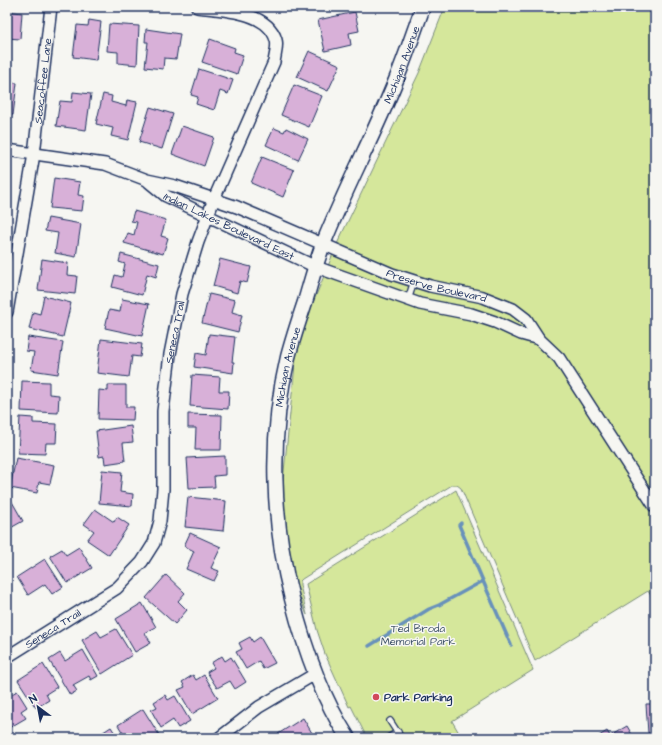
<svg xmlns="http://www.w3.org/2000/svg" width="662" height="745" font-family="'Architects Daughter',sans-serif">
  <rect width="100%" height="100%" fill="#f6f6f2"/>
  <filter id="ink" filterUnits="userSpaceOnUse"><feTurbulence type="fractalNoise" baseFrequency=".025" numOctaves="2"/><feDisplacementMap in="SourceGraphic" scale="8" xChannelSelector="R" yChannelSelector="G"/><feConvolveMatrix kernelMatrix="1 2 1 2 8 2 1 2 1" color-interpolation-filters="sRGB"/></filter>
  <g filter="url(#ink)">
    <!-- green -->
    <g fill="#d5e79b" stroke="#788b7c">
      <path d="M445 7H655V602L648 591 535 661 461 488 457 485H452L302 579 300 581V585L307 615 295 585 290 558 286 532 282 491 296 355 306 320 337 244 419 73Z"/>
      <path d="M456 490 533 670 452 721 462 738H367L351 706 349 707 325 654 317 630 306 584Z"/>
    </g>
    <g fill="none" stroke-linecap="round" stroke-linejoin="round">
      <!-- stream -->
      <g stroke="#6791bb" stroke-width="3.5">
        <path d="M483 581 511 645"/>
        <path d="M369 646 429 609 439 605 483 581 459 525 461 523"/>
      </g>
    </g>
    <!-- building -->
    <g fill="#d8b0d8" stroke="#1b2f5e">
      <path d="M7 11 22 13 20 39 7 38V39Z"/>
      <path d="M355 12 359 31 349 33 351 45 325 51 318 20Z"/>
      <path d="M89 20 101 22 96 60 73 57 77 25 88 26Z"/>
      <path d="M109 24 139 26 137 65 118 63V52L107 51Z"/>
      <path d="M146 29 180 34 176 59 164 58 163 69 145 67 148 42H145Z"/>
      <path d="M210 39 235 48 234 52 243 55 237 74 202 62Z"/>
      <path d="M309 51 340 65 328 91 297 77Z"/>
      <path d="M199 69 233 80 228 94 220 91 214 110 196 104 198 97 191 95Z"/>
      <path d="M7 82 17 83 13 115 7 114Z"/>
      <path d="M294 85 322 96 309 127 281 115Z"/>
      <path d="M73 92 91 94 86 130 56 126 60 101 72 102Z"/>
      <path d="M103 94 112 96 111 102 126 106 127 100 137 102 128 140 111 136 113 128 96 124Z"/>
      <path d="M150 107 173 114 162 149 139 142Z"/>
      <path d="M182 126 214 137 204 166 172 154Z"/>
      <path d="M274 128 284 132 286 128 308 139 298 160 266 145Z"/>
      <path d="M262 157 294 170 283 197 251 183Z"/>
      <path d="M54 178 80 182 78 195 84 196 82 211 50 208Z"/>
      <path d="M134 211 166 220 161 236 168 238 163 254 124 243 128 233 134 235 137 222 131 221Z"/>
      <path d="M48 218 81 224 76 257 55 253 58 233 45 231Z"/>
      <path d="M121 254 159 264 156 277 147 274 142 295 112 287 115 275 122 277 125 264 119 262Z"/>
      <path d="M42 259 68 263 67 275 77 276 75 294 38 290Z"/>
      <path d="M220 259 251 267 247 283 240 281 237 293 213 286Z"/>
      <path d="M209 294 235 300 232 312 242 315 238 332 202 323Z"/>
      <path d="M44 296 71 303 63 337 29 329 33 312 40 314Z"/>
      <path d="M122 299 149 304 142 336 105 328 109 310 120 312Z"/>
      <path d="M209 334 235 337 232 362H234L233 373 194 367 196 353 206 355Z"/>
      <path d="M28 337 63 342 58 374 31 370 34 352 26 351Z"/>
      <path d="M101 339 142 344 140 357 132 356 129 377 97 373Z"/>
      <path d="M192 375 220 377 219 391H229L228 409 190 406Z"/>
      <path d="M22 381 49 382V394L59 395 58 413 21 411Z"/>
      <path d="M108 385H126V407H134L133 420 98 419 99 390 108 391Z"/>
      <path d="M188 414 222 415 221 450H195L196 428H188Z"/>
      <path d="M20 417 33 418V423L57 424 56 443H46L45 454 18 453Z"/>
      <path d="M131 426 133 442 123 443 125 461 105 464 104 456 99 457 96 431Z"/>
      <path d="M225 456V475L214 476 215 487 189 488 187 458Z"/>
      <path d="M16 458 54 465 50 484 39 482 37 493 10 488Z"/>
      <path d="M102 470 122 472 120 492 133 494 132 506 99 503Z"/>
      <path d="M188 497 226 501 223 531 185 527Z"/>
      <path d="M11 500 23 521 7 530V503Z"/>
      <path d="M95 509 114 522 117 517 129 525 109 555 87 540 94 531 84 524Z"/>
      <path d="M190 533 221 547 211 568 219 571 214 581 186 569 194 551 184 546Z"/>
      <path d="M79 547 92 568 67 583 50 556 62 549 66 555Z"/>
      <path d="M45 559 63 587 52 594 45 584 28 595 17 577Z"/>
      <path d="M166 575 185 593 178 601 187 610 175 624 146 598Z"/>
      <path d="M142 603 156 627 145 633 151 643 135 652 116 619Z"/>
      <path d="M116 629 132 655 102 674 82 640 97 631 101 637Z"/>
      <path d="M250 637 253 642 260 637 275 663 263 669 259 661 246 669 236 652 242 649 239 643Z"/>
      <path d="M83 650 98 676 91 680 89 676 73 685 77 691 70 695 49 660 60 653 65 661Z"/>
      <path d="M222 656 225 661 231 657 246 682 235 689 230 681 217 688 207 672 214 668 211 663Z"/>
      <path d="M43 664 57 687 46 694 49 700 36 708 18 680Z"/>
      <path d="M193 675 196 680 204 675 218 698 192 714 178 690 185 687 182 682Z"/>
      <path d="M17 691 27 707 21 711 26 718 7 729V697Z"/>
      <path d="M165 695 168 700 175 696 190 721 178 728 173 720 161 728 151 710 157 707 154 702Z"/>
      <path d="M646 704H655V732L648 733Z"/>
      <path d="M143 709 161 738H126L118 725Z"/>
      <path d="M303 718 315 738H281L278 734Z"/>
      <path d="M627 726 634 738H596L607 731 610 736Z"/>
      <path d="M111 727 118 738H94Z"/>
    </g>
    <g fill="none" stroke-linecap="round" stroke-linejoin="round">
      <defs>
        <g id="service">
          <path d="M408 300 414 281"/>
          <path d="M390 721 401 738"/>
          <path d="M388 738 398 732"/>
        </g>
        <g id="minor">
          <path id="s1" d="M7 150 105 164 147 180 175 186 237 207 392 274 430 286 483 297 513 309 526 319 539 339 559 358 655 507"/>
          <path id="s2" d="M149 182 166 196 316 267 420 304 471 314 495 322 521 334 539 339"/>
          <path id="s3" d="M7 312 34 154 51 7"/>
          <path id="s4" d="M7 657 117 588 142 562 154 543 160 521 163 489V411L170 354 182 294 198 242 214 199 274 62C275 55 278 46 276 40 268 11 222 10 197 7"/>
          <path d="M219 738 259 707 315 674"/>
        </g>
        <g id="tertiary">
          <path id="s5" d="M348 738C321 696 304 647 292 599 272 521 269 435 288 357 293 338 299 320 305 302 311 282 316 262 324 242 346 187 374 135 396 80 406 56 414 31 423 7"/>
        </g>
      </defs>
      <!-- service casing -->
      <use href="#service" stroke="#1b2f5e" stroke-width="8"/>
      <!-- minor casing -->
      <use href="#minor" stroke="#1b2f5e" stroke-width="14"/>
      <!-- tertiary casing -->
      <use href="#tertiary" stroke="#1b2f5e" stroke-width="17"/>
      <!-- service -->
      <use href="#service" stroke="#f6f6f2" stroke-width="5.5"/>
      <!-- minor -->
      <use href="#minor" stroke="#f6f6f2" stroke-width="11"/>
      <!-- tertiary -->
      <use href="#tertiary" stroke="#f6f6f2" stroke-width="14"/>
    </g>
  </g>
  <!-- markers -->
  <circle fill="#d1495b" stroke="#f6f6f2" stroke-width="1.5" cx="376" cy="697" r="4"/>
  <g text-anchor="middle" stroke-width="3" stroke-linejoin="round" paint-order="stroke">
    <!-- street labels -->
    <g font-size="11" fill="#1b2f5e" stroke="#f6f6f2">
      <text dy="4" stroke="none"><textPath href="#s5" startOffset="709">Michigan Avenue</textPath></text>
      <text dy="4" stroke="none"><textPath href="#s3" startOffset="234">Seacoffee Lane</textPath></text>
      <text dy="4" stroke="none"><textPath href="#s2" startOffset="92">Indian Lakes Boulevard East</textPath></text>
      <text dy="4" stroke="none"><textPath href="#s1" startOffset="453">Preserve Boulevard</textPath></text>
      <text dy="4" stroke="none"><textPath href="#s4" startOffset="401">Seneca Trail</textPath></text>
      <text dy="4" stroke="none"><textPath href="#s5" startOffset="385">Michigan Avenue</textPath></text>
      <text dy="4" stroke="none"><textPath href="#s4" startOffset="54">Seneca Trail</textPath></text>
    </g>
    <!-- park labels -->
    <g font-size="11" fill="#40546a" stroke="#f6f6f2">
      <text x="418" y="632">Ted Broda<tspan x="418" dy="13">Memorial Park</tspan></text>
    </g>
    <!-- poi labels -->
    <g font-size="11" font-weight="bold" fill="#1b2f5e" stroke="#f6f6f2" text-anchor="start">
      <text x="384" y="701">Park Parking</text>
    </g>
  </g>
  <!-- margin -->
  <rect width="662" height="745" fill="none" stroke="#f6f6f2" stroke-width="24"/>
  <rect x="12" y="12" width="638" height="721" fill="none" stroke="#1b2f5e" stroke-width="1.5" filter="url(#ink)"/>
  <!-- north arrow -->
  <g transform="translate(38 707) rotate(328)" stroke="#f6f6f2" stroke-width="3" paint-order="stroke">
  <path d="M0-3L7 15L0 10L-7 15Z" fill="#1b2f5e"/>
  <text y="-6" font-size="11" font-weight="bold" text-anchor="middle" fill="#1b2f5e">N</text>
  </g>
</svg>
